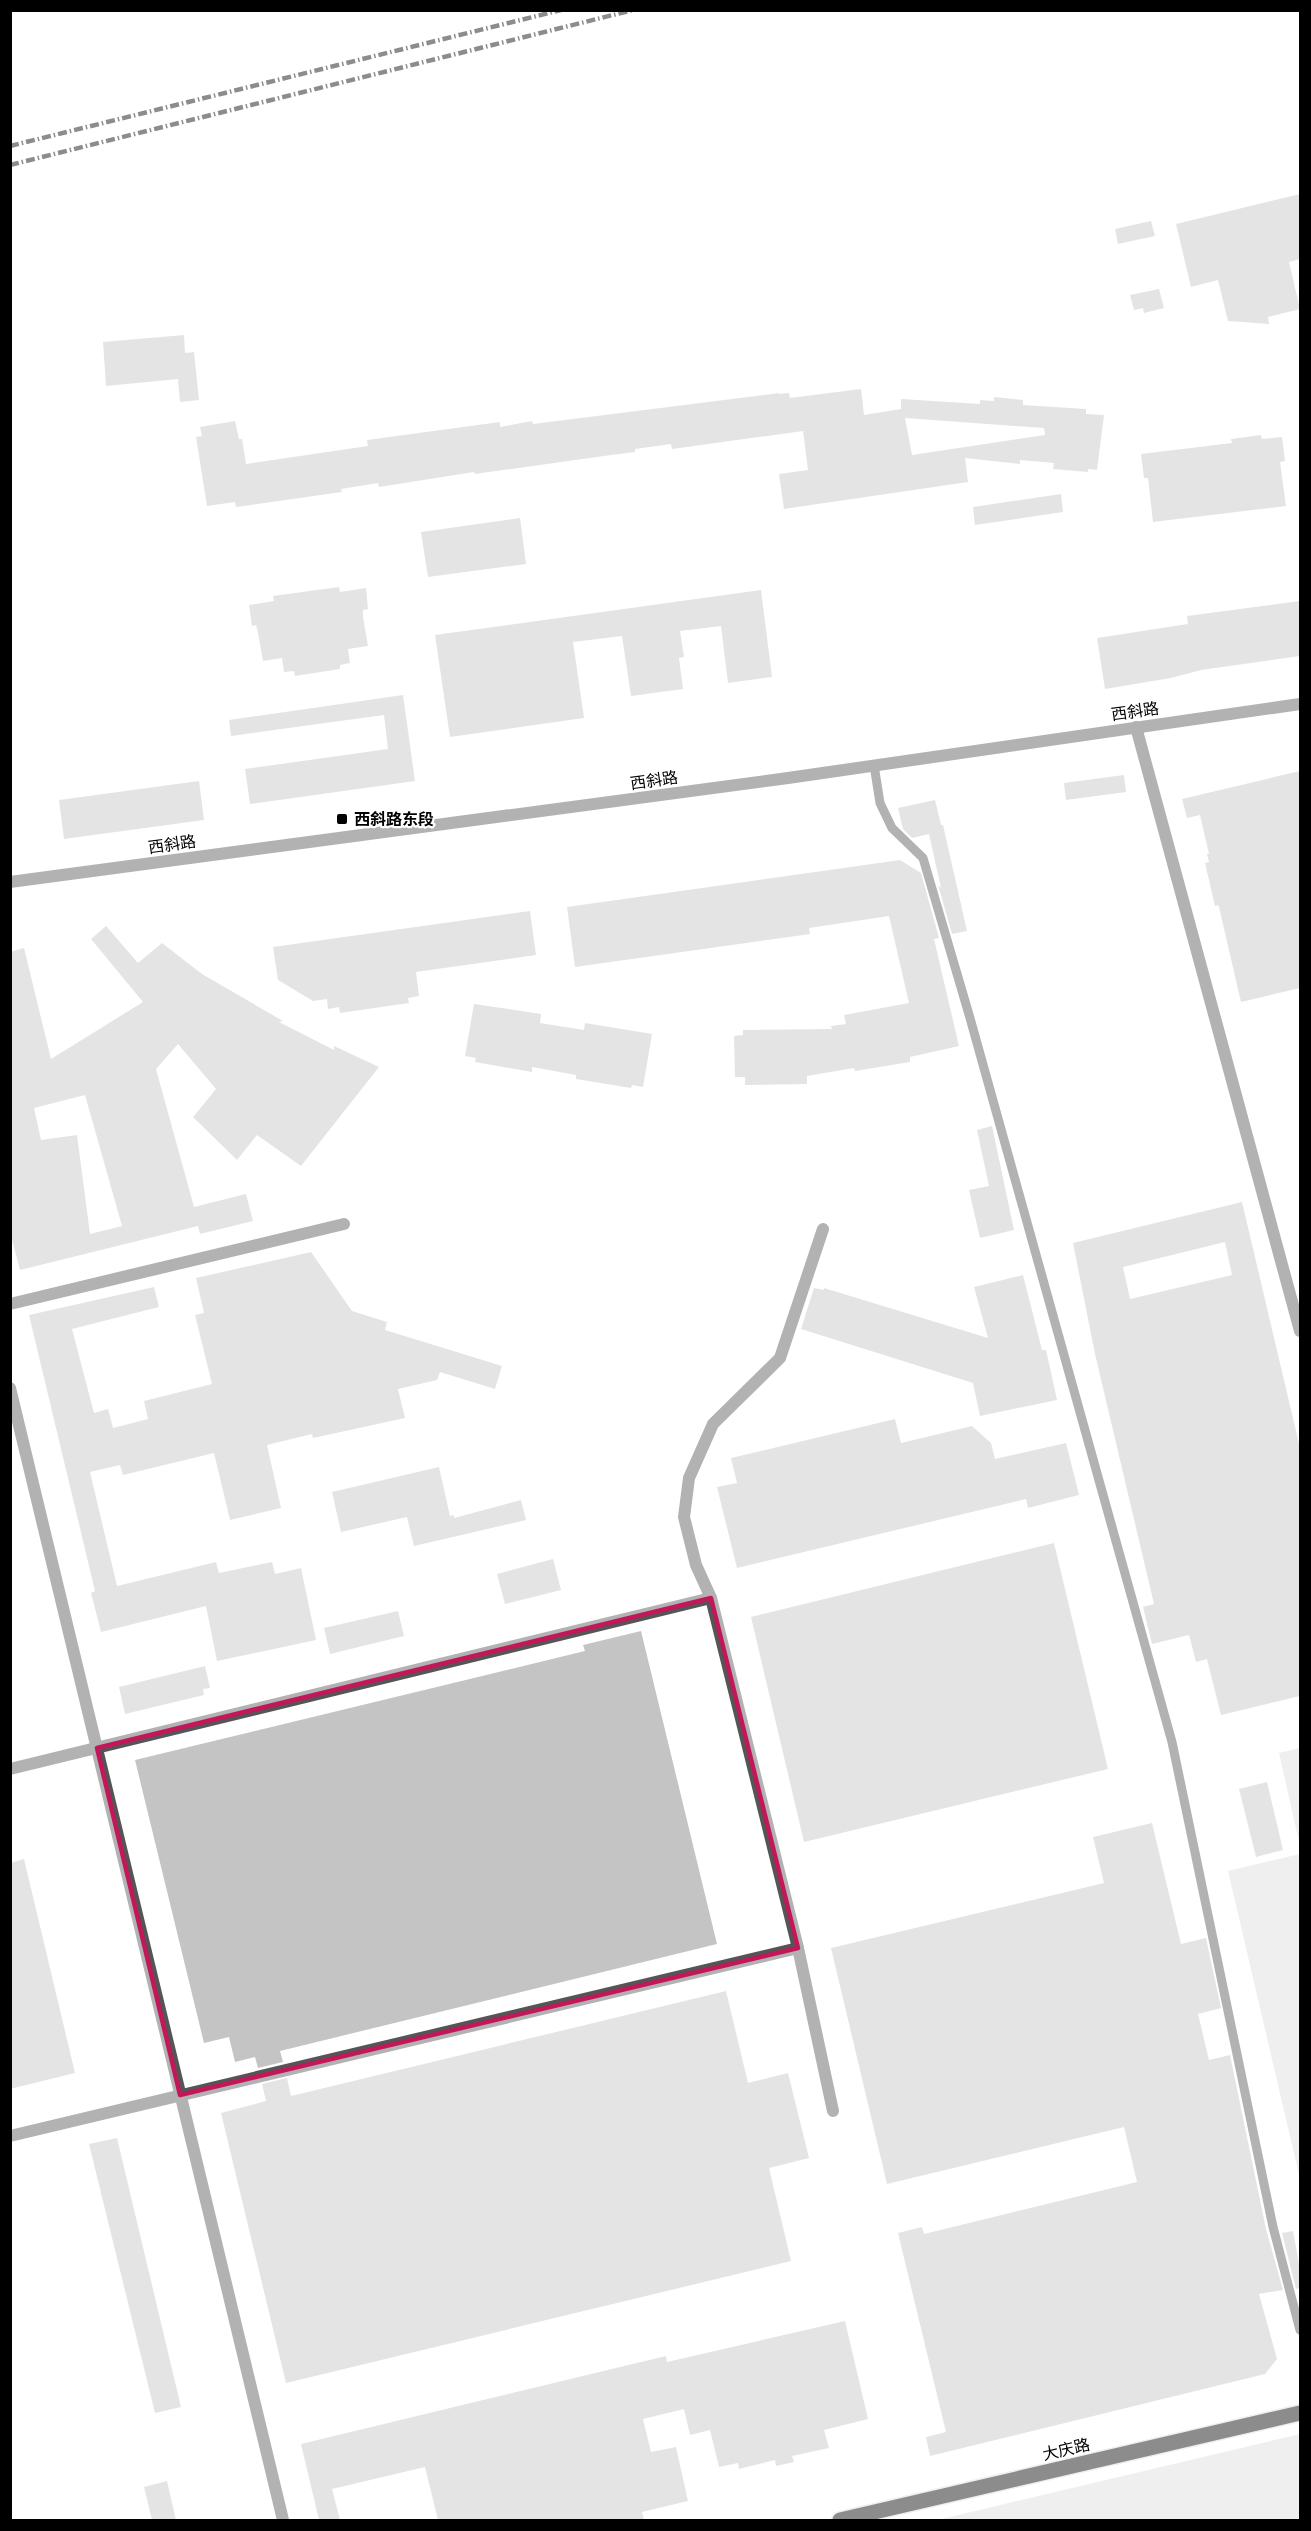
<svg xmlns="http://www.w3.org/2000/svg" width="1311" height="2531" font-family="'Source Sans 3','Noto Sans SC',sans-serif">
  <rect width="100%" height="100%" fill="#fff"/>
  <!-- green -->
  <g fill="#dcdcdc">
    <path d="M1300 1748V1846L1279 1753Z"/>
    <path d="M1300 1854V2179L1228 1871Z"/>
    <path d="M1300 2434V2520H937Z"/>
  </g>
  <!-- building -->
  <g fill="#c4c4c4" fill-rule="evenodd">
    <path d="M1300 194V259L1289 262 1300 309 1268 317 1269 324 1228 321 1218 280 1191 287 1176 224Z"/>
    <path d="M1151 221 1155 236 1118 244 1115 229Z"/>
    <path d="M1159 289 1164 308 1144 313 1143 308 1134 310 1130 295Z"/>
    <path d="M184 335 185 353 194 352 199 400 180 402 178 379 106 386 103 342Z"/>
    <path d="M861 389 864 415 901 409V399L980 404V400L994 401V397L1023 400V405L1086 409V414L1104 415 1097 470 1088 469V472L1053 469 1054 463 1020 460V464L965 458 968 482 784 509 779 474 808 470 803 431 672 449 671 444 635 449V452L611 455 475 474 474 472 379 487 378 483 341 489 342 492 236 507 235 502 207 506 196 437 202 436 200 427 235 421 239 439H242L246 464 368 446 367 440 500 422V427L532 421 533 424 779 393V394L789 393 790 398ZM905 418 1044 428 1045 435 912 455Z"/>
    <path d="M1261 435 1262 439 1282 437 1285 461 1280 462 1286 506 1153 522 1148 478H1144L1141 454 1232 443 1231 439Z"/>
    <path d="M1061 494 1063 512 975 525 973 507Z"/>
    <path d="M520 518 526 564 428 577 421 532Z"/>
    <path d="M339 587 340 592 366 588 368 609 363 610V617L368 646 348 649 350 663 340 665V669L295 676 294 671 284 672 282 658 263 661 258 633 256 625 252 626 249 605 274 601 273 596Z"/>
    <path d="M761 590 772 677 728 683 721 626 680 631 684 657 679 658 683 689 631 696 622 636 573 642 584 718 450 737 435 635Z"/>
    <path d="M1300 601V656L1201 670 1171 678 1105 689 1097 638 1188 624 1187 616Z"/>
    <path d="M403 695 415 781 250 804 245 769 388 749 384 715 231 736 229 720Z"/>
    <path d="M1300 771V988L1241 1002 1219 907 1218 905 1215 906 1205 863 1209 862 1207 854H1209L1200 815 1187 818 1182 799Z"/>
    <path d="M1124 775 1126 792 1066 800 1064 783Z"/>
    <path d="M199 781 204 820 64 839 59 800Z"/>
    <path d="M935 800 941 825H943L967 931 952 934 938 885 941 888 929 834 912 838 903 829 898 808Z"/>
    <path d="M900 860 921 873 939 938 934 939 959 1046 910 1057V1062L855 1071 854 1068 807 1076V1084L745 1085V1077H735L734 1036 743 1035V1030L832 1029 831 1026 846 1024 844 1015 909 1003 889 916 809 928 810 934 575 967 567 907Z"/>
    <path d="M530 911 536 955 416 972 419 996 408 998 409 1003 340 1013 339 1007 328 1009 327 999 313 1001 278 980 273 947Z"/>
    <path d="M106 926 138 963 162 943 202 974 283 1021 279 1022 334 1050V1046L379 1067 301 1166 257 1135 237 1160 193 1117 216 1089 178 1044 156 1069 194 1207 246 1194 253 1221 200 1234 198 1226 20 1270 10 1232V952L24 948 51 1059 143 1002 91 939ZM85 1095 122 1226 90 1234 77 1135 41 1140 34 1108Z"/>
    <path d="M474 1004 541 1014 540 1023 584 1030 585 1023 652 1034 643 1087 632 1085 631 1088 576 1079V1075L532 1067V1072L475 1062 476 1058 465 1056Z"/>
    <path d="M992 1126 1014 1230 980 1238 969 1190 989 1186 977 1130Z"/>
    <path d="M1242 1202 1300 1448V1696L1221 1715 1207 1659 1196 1662 1189 1635 1152 1644 1143 1607 1154 1604 1095 1354 1073 1243ZM1225 1242 1232 1275 1130 1299 1123 1267Z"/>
    <path d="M311 1252 352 1311 387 1322 385 1330 502 1366 495 1389 440 1372 437 1380 398 1389 405 1418 313 1438 312 1434 267 1445 281 1508 230 1520 214 1453 123 1475 120 1465 90 1472 117 1586 216 1562 219 1573 272 1562 275 1574 301 1568 316 1640 217 1661 206 1606 101 1632 91 1593 95 1591 29 1315 154 1287 159 1307 72 1329 94 1413 108 1409 113 1428 148 1419 144 1401 212 1384 195 1315 204 1313 196 1278Z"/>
    <path d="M1023 1275 1042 1350H1046L1057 1400 980 1416 973 1383 801 1329 814 1288 824 1290V1288L988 1338 974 1287Z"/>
    <path d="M895 1419 901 1443 972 1426 991 1443 995 1459 1066 1443 1079 1495 1028 1508 1026 1499 737 1568 717 1487 737 1483 731 1458Z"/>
    <path d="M439 1467 450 1516 454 1515V1518L521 1500 526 1520 414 1546 407 1517 341 1532 332 1492Z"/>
    <path d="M1054 1543 1108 1769 804 1842 751 1617Z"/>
    <path d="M553 1559 561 1590 505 1604 497 1574Z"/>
    <path d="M398 1611 404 1636 330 1654 324 1628Z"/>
    <path d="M641 1631 717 1944 280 2051 283 2062 258 2068 255 2057 235 2062 229 2037 204 2043 135 1760 585 1651 583 1645Z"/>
    <path d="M205 1666 210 1688 203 1689 204 1695 125 1714 119 1687Z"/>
    <path d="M1267 1782 1283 1850 1256 1857 1239 1789Z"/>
    <path d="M1152 1823 1181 1944 1206 1938 1221 2008 1198 2014 1209 2060 1230 2055 1266 2229 1283 2290 1259 2294 1277 2359 1265 2374 930 2456 926 2437 946 2432 898 2233 922 2227 924 2234 1137 2182 1124 2127 887 2184 831 1948 1104 1883 1093 1837Z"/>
    <path d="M24 1859 75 2073 10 2089V1863Z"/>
    <path d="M726 1991 748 2083 788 2073 809 2158 769 2168 791 2261 286 2383 221 2113 266 2101 262 2084 287 2078 291 2096Z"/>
    <path d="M117 2138 181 2407 155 2413 89 2144Z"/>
    <path d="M1293 2231 1300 2269V2288L1296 2289 1282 2233Z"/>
    <path d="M845 2321 868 2419 824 2430 829 2448 792 2456 794 2462 776 2466 775 2460 739 2469 738 2463 719 2467 710 2430 690 2435 684 2409 643 2419 651 2452 676 2447 688 2501 642 2512 644 2520H438L425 2467 332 2489 340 2520H319L301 2444 666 2356 667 2362Z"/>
    <path d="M167 2481 176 2520H152L144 2487Z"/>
  </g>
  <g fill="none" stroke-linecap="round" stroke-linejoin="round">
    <defs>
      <path id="primary" d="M840 2520 1300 2413"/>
    </defs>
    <!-- primary casing -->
    <use href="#primary" stroke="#dbdbdb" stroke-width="18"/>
    <!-- service -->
    <path stroke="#555" stroke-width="9" d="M874 765 880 803 892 828 923 858 970 1018 1172 1742 1273 2227 1300 2330"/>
    <!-- minor -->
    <g stroke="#555" stroke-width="12">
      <path d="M1136 727 1300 1331"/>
      <path d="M823 1229 780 1358 713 1424 689 1478 684 1517 696 1565 711 1598 798 1948 833 2111"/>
      <path d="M10 1304 344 1224"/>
      <path d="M10 1388 283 2520"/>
      <path d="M10 1769 711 1598"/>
      <path d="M10 2136 798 1948"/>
    </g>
    <!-- tertiary -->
    <path stroke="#555" stroke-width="12" d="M10 882 788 778 1300 704"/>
    <!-- primary -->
    <use href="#primary" stroke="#000" stroke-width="15"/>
    <!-- rail -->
    <g stroke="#000" stroke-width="4.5" stroke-dasharray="9 3 1.5 3" stroke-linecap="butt">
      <path d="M10 146 561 10"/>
      <path d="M10 165 633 10"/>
    </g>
  </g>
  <!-- marked area -->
  <path d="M0 0H1311V2531H0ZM711 1598 798 1948 180 2095 97 1748Z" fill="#fff" fill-opacity=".55" fill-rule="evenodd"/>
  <path fill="none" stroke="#c2185b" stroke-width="4.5" stroke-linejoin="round" d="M711 1598 798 1948 180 2095 97 1748Z"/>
  <!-- markers -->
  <rect fill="#000" stroke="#fff" stroke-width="2" x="336" y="813" width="12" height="12" rx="3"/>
  <g text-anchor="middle" stroke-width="4.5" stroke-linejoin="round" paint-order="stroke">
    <!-- street labels -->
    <g font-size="16" fill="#000" stroke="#fff">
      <text transform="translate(1135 711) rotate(-8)" y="6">西斜路</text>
      <text transform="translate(654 780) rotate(-8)" y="6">西斜路</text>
      <text transform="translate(172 844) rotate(-8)" y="6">西斜路</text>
      <text transform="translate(1066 2449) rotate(-13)" y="6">大庆路</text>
    </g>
    <!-- poi labels -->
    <g font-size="16" font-weight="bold" fill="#000" stroke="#fff" text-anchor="start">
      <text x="354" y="825">西斜路东段</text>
    </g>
  </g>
  <!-- border -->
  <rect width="1311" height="2531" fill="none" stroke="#000000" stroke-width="24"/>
</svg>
